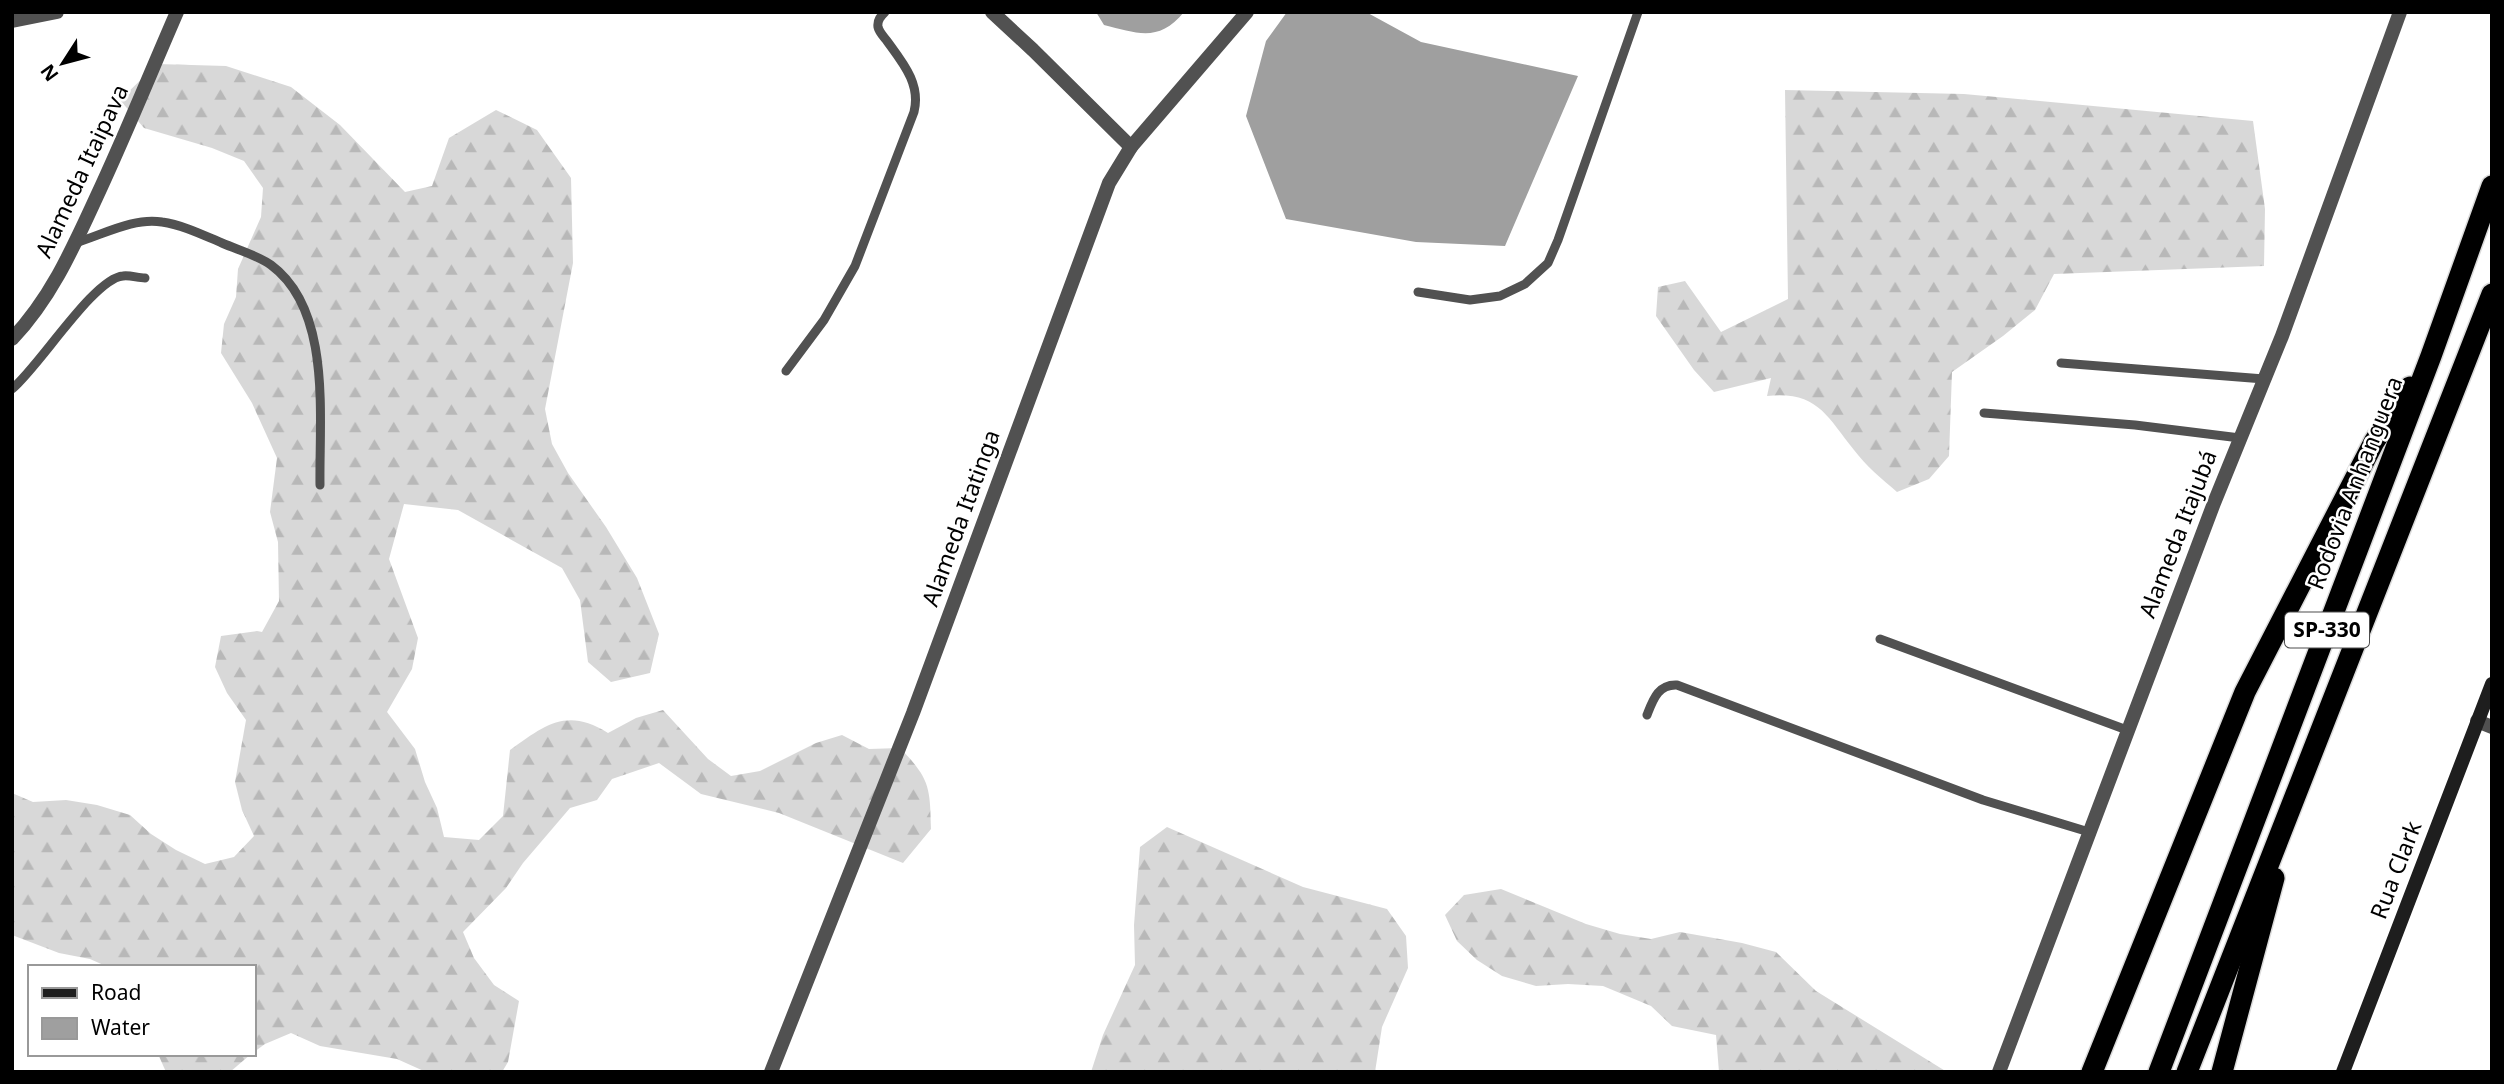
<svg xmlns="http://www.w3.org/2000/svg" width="2504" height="1084" font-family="'Noto Sans',sans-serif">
  <defs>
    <pattern id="forest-firs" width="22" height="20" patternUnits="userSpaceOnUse" patternTransform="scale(1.75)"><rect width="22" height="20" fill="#d8d8d8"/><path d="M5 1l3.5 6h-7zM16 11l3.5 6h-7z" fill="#b8b8b8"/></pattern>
  </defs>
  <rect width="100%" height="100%" fill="#fff"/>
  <!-- forest -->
  <g fill="url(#forest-firs)">
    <path d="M157 64 226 66 291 87 340 125 405 192 432 186 449 138 496 110 537 130 571 178 573 263 545 409 552 444 568 473 606 527 637 578 659 634 650 673 611 682 588 662 580 600 562 568 458 510 404 504 389 559 418 638 412 669 387 712 415 749 425 782 437 808 444 837 479 840 503 816 510 750C545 725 567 707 608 733L636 718 663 710 708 759 731 776 760 771 816 743 842 735 869 749 900 748C930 779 930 787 931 829L903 863 779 813 701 794 659 763 612 779 597 800 570 808 523 863 506 888 463 932 474 958 494 985 519 1001 508 1062 502 1072H426L397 1059 320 1046 291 1033 265 1044 254 1052V967H108L90 959 59 953 12 935V793L33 802 66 800 97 805 130 815 151 834 176 850 205 864 234 857 254 836 242 810 235 782 246 720 227 693 215 667 221 636 257 631 262 632 279 601 278 542 270 512 277 458 252 403 221 353 224 324 236 297 238 269 261 217 263 188 244 161 212 148 144 128 120 100Z"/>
    <path d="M1785 90 1964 94 2253 121 2265 209 2264 266 2054 274 2035 310 2003 336 1952 372 1949 456 1929 479 1897 492C1882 479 1866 466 1854 450 1826 415 1817 391 1767 396L1771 378 1714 392 1694 370 1656 316 1658 287 1685 281 1721 332 1788 299Z"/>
    <path d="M1167 827 1303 887 1387 909 1406 936 1408 968 1382 1027 1375 1072H1091L1103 1035 1135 965 1134 925 1140 847Z"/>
    <path d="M1501 889 1586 924 1620 934 1651 939 1680 932 1742 943 1776 952 1816 991 1947 1072H1719L1716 1035 1672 1026 1651 1006 1603 986 1568 984 1536 986 1502 976 1477 960 1457 941 1445 915 1464 895Z"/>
    <path d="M158 1054H251L230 1072H166Z"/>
  </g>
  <!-- water -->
  <g fill="#9f9f9f">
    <path d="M1096 12H1184C1159 43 1137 33 1104 25Z"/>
    <path d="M1287 12H1366L1421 42 1578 76 1505 246 1416 242 1286 219 1246 116 1266 41Z"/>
  </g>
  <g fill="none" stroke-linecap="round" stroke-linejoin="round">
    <defs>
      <g id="highway">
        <path d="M2092 1072 2245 692 2374 442 2410 387"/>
        <path d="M2159 1072 2431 356 2492 186"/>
        <path d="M2187 1072 2492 294"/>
        <path d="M2222 1072 2274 878"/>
      </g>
    </defs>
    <!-- highway casing -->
    <use href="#highway" stroke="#dbdbdb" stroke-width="24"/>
    <!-- lane -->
    <g stroke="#515151" stroke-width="9">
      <path d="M75 243C102 235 134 217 162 222 183 225 203 235 222 243 238 250 257 255 271 265 332 310 319 416 320 485"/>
      <path d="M1418 292 1470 300 1500 296 1525 284 1548 263 1558 240 1638 12"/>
      <path d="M2061 363 2264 379"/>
      <path d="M786 371 824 320 855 266 914 112C921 84 903 63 887 41 884 37 879 32 878 27 877 20 881 16 885 12"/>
      <path d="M12 389C39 367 94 278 123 276 130 275 138 278 145 278"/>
      <path d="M1984 413 2135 425 2240 438"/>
      <path d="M1880 639 2127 730"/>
      <path d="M1647 715C1653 700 1658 684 1677 685L1983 800 2089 832"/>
    </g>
    <!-- street -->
    <g stroke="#515151" stroke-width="14">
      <path d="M992 12 1033 50 1131 147"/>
      <path d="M12 21 57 12"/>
      <path d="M12 339C51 298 73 248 96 198 125 136 150 74 177 12"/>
      <path d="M2477 721 2492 727"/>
      <path d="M771 1072 913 713 1109 183 1131 147 1247 12"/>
      <path d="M1999 1072 2214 503 2282 336 2400 12"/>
    </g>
    <!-- secondary -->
    <path stroke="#1e1e1e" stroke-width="14" d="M2343 1072 2492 684"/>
    <!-- highway -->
    <use href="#highway" stroke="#000" stroke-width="21"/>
  </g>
  <g text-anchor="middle" stroke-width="5" stroke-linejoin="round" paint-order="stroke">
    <!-- shield labels -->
    <rect fill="#fff" stroke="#4c4c4c" stroke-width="2" x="2285" y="612.5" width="84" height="35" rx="5"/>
    <g font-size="21" font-weight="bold" fill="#000">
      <text x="2327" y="637">SP-330</text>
    </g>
    <!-- street labels -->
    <g font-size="23" fill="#000" stroke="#fff">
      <text transform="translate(82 171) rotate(-65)" y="8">Alameda Itaipava</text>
      <text transform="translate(2355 483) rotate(-69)" y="8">Rodovia Anhanguera</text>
      <text transform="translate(961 518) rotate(-70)" y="8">Alameda Itatinga</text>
      <text transform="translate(2178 534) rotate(-69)" y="8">Alameda Itajubá</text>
      <text transform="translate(2396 870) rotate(-69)" y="8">Rua Clark</text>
    </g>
  </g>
  <!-- border -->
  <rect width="2504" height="1084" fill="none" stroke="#000000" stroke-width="28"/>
  <!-- legend -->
  <rect x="28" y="965" width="228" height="91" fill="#ffffff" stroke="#999999" stroke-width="2"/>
  <rect x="42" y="988" width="35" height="10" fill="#1e1e1e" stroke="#999999" stroke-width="2"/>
  <text x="91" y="1000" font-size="21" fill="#000000">Road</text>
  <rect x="42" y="1018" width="35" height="21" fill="#9f9f9f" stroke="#999999" stroke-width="2"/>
  <text x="91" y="1035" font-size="21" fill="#000000">Water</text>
  <!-- north arrow -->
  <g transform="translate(63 63) rotate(234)" stroke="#ffffff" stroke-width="5" paint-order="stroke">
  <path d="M0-5L12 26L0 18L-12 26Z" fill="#000000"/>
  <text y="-10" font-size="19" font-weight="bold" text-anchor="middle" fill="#000000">N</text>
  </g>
</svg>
